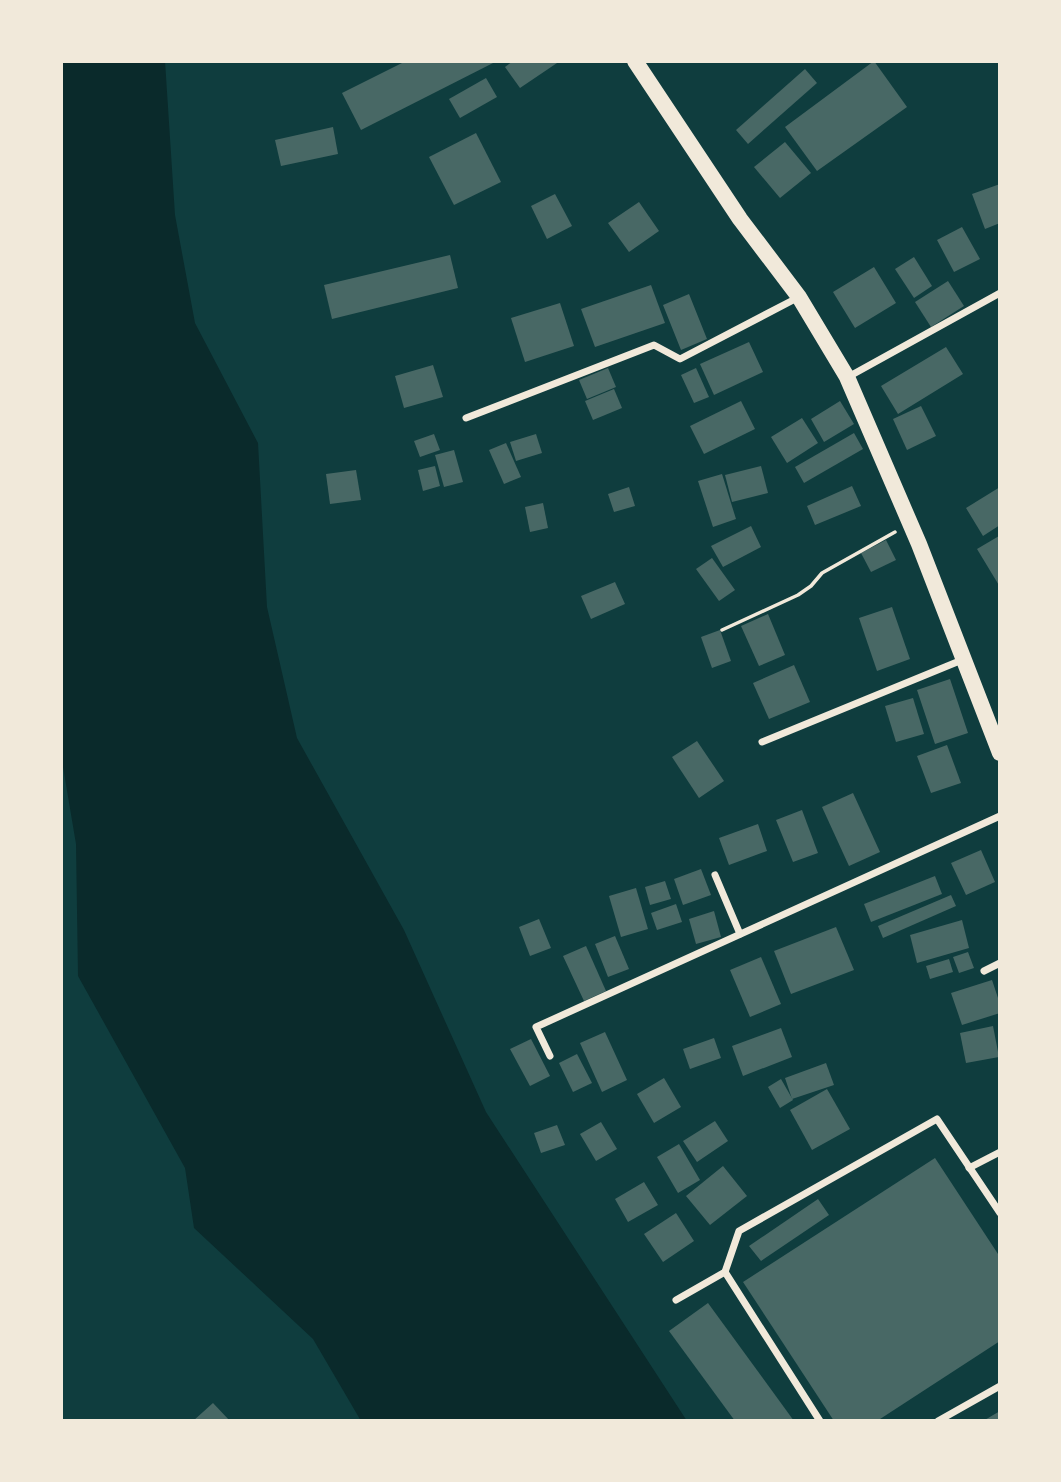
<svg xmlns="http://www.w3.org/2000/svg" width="1061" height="1482" font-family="'DejaVu Sans',sans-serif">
  <rect width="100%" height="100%" fill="#0f3d3e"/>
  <!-- water -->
  <path fill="#0a2a2b" d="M61 61H165L175 215 195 323 258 443 267 607 297 738 404 930 486 1112 687 1421H361L313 1339 194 1228 185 1168 78 976 76 844 61 755Z"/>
  <!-- building -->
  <g fill="#486865">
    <path d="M406 61H497L361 130 342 93Z"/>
    <path d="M513 61H560L520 88 505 67Z"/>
    <path d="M874 61 907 107 817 171 785 127Z"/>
    <path d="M805 69 817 83 748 144 736 130Z"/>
    <path d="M486 78 497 97 460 118 449 99Z"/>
    <path d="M333 127 338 154 281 166 275 140Z"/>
    <path d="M476 133 501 182 454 205 429 157Z"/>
    <path d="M785 142 811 173 780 198 754 167Z"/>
    <path d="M1000 184V223L985 229 972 194Z"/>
    <path d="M555 194 572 226 547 239 531 206Z"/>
    <path d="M639 202 659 231 629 252 608 223Z"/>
    <path d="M962 227 980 259 954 272 937 240Z"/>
    <path d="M450 255 458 288 332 319 324 285Z"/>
    <path d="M914 257 932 286 914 298 895 269Z"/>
    <path d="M874 267 896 303 855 328 833 292Z"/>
    <path d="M948 281 964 306 931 327 915 302Z"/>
    <path d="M651 285 665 323 595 347 581 309Z"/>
    <path d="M689 294 707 339 681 350 663 305Z"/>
    <path d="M560 303 574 346 525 362 511 318Z"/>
    <path d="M749 342 763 372 714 395 700 364Z"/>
    <path d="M946 347 963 374 898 414 881 386Z"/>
    <path d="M433 365 443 397 404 408 395 376Z"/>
    <path d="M608 368 616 387 587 399 579 380Z"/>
    <path d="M696 368 709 397 694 403 681 375Z"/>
    <path d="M614 389 622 408 593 420 585 401Z"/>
    <path d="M741 401 755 429 704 454 690 426Z"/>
    <path d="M840 401 854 424 824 442 811 419Z"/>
    <path d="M921 406 936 436 907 450 893 419Z"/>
    <path d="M802 418 818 443 787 463 771 437Z"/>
    <path d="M854 433 863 449 804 483 795 467Z"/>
    <path d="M434 434 440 450 420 457 414 441Z"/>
    <path d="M536 434 542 453 516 461 510 442Z"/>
    <path d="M506 443 521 477 504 484 489 450Z"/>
    <path d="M454 450 463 482 444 487 435 455Z"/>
    <path d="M435 466 440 486 423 491 418 470Z"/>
    <path d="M761 466 768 493 732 502 725 475Z"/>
    <path d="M356 470 361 500 330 504 326 474Z"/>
    <path d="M722 474 736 519 713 527 698 481Z"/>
    <path d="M852 486 861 506 815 525 807 506Z"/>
    <path d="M629 487 635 506 614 512 608 494Z"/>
    <path d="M1000 487V525L983 536 966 508Z"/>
    <path d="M543 503 548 528 530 532 525 507Z"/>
    <path d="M751 526 761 547 723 567 711 546Z"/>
    <path d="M999 536 1000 538V587L977 549Z"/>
    <path d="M886 540 896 560 871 572 861 553Z"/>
    <path d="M712 558 735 590 719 601 696 569Z"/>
    <path d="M615 582 625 604 591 619 581 596Z"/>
    <path d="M892 607 910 659 877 671 859 618Z"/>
    <path d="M768 614 785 655 759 666 741 626Z"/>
    <path d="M720 630 731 661 712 668 701 637Z"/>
    <path d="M794 665 810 702 769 719 753 683Z"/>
    <path d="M950 679 968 733 935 744 917 690Z"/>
    <path d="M913 698 924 734 896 742 885 706Z"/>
    <path d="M697 741 724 781 699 798 672 757Z"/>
    <path d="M947 745 961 783 931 793 917 756Z"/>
    <path d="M853 793 880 852 849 866 822 807Z"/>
    <path d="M802 810 818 853 793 862 776 820Z"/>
    <path d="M758 824 767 851 729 865 719 838Z"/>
    <path d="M981 850 995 882 966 895 951 863Z"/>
    <path d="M701 869 711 895 683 905 674 879Z"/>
    <path d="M935 876 942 894 871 922 864 904Z"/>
    <path d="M665 881 671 899 650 905 645 887Z"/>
    <path d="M636 888 648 929 621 937 609 896Z"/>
    <path d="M951 895 956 906 883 938 878 926Z"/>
    <path d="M676 904 682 922 657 930 651 913Z"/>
    <path d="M714 911 721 937 696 944 689 919Z"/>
    <path d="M539 919 551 948 530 956 519 927Z"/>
    <path d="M962 920 969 948 917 963 910 935Z"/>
    <path d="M836 927 854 970 791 994 774 951Z"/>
    <path d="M615 936 629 969 608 977 595 944Z"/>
    <path d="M586 946 606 991 584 1001 563 956Z"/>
    <path d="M968 952 974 968 959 973 953 957Z"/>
    <path d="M761 957 781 1004 750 1017 730 970Z"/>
    <path d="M949 959 953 972 930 979 926 966Z"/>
    <path d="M992 980 1000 1004V1013L962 1025 951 993Z"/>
    <path d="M993 1026 999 1057 966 1063 960 1033Z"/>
    <path d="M781 1028 792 1057 743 1076 732 1046Z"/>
    <path d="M605 1032 627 1080 602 1092 580 1043Z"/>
    <path d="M714 1038 721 1058 690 1069 683 1049Z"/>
    <path d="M531 1039 550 1076 530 1086 510 1049Z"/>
    <path d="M577 1054 592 1083 573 1092 559 1063Z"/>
    <path d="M826 1063 834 1085 792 1099 785 1078Z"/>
    <path d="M664 1078 681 1107 654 1123 637 1094Z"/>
    <path d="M781 1079 793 1100 780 1108 768 1087Z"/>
    <path d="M827 1089 850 1129 812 1150 790 1110Z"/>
    <path d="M715 1121 728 1141 697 1162 683 1141Z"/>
    <path d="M601 1122 617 1149 596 1161 580 1134Z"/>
    <path d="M557 1125 565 1145 541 1153 534 1133Z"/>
    <path d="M679 1144 700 1180 678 1193 657 1157Z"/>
    <path d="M935 1158 1000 1257V1341L877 1421H834L743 1282Z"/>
    <path d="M723 1166 747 1196 710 1225 686 1196Z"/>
    <path d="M644 1182 658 1205 628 1222 615 1199Z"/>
    <path d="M818 1199 829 1215 761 1261 749 1246Z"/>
    <path d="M676 1213 694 1241 663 1262 644 1234Z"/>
    <path d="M708 1303 794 1421H735L669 1331Z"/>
    <path d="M213 1403 230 1421H193Z"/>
    <path d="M1000 1411V1421H983Z"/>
  </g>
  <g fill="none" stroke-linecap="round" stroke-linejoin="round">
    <!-- path -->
    <path stroke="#f1e9da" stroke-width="3.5" d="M722 630 798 595 811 586 822 573 895 532"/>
    <!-- minor -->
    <g stroke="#f1e9da" stroke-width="7">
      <path d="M848 377 1000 293"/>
      <path d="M466 418 654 345 680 359 799 297"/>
      <path d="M762 742 962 660"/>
      <path d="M715 875 740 934"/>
      <path d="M984 971 1000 963"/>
      <path d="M550 1056 536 1027 1000 816"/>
      <path d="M969 1168 1000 1152"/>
      <path d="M676 1300 725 1272"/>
      <path d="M820 1421 725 1272 739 1231 937 1119 1000 1213"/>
      <path d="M938 1421 1000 1386"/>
    </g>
    <!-- primary -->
    <path stroke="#f1e9da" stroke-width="16" d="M635 61 740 219 799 297 847 377 919 544 1000 753"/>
  </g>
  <!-- border -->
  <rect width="1061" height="1482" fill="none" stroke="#f1e9da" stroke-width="126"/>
</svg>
